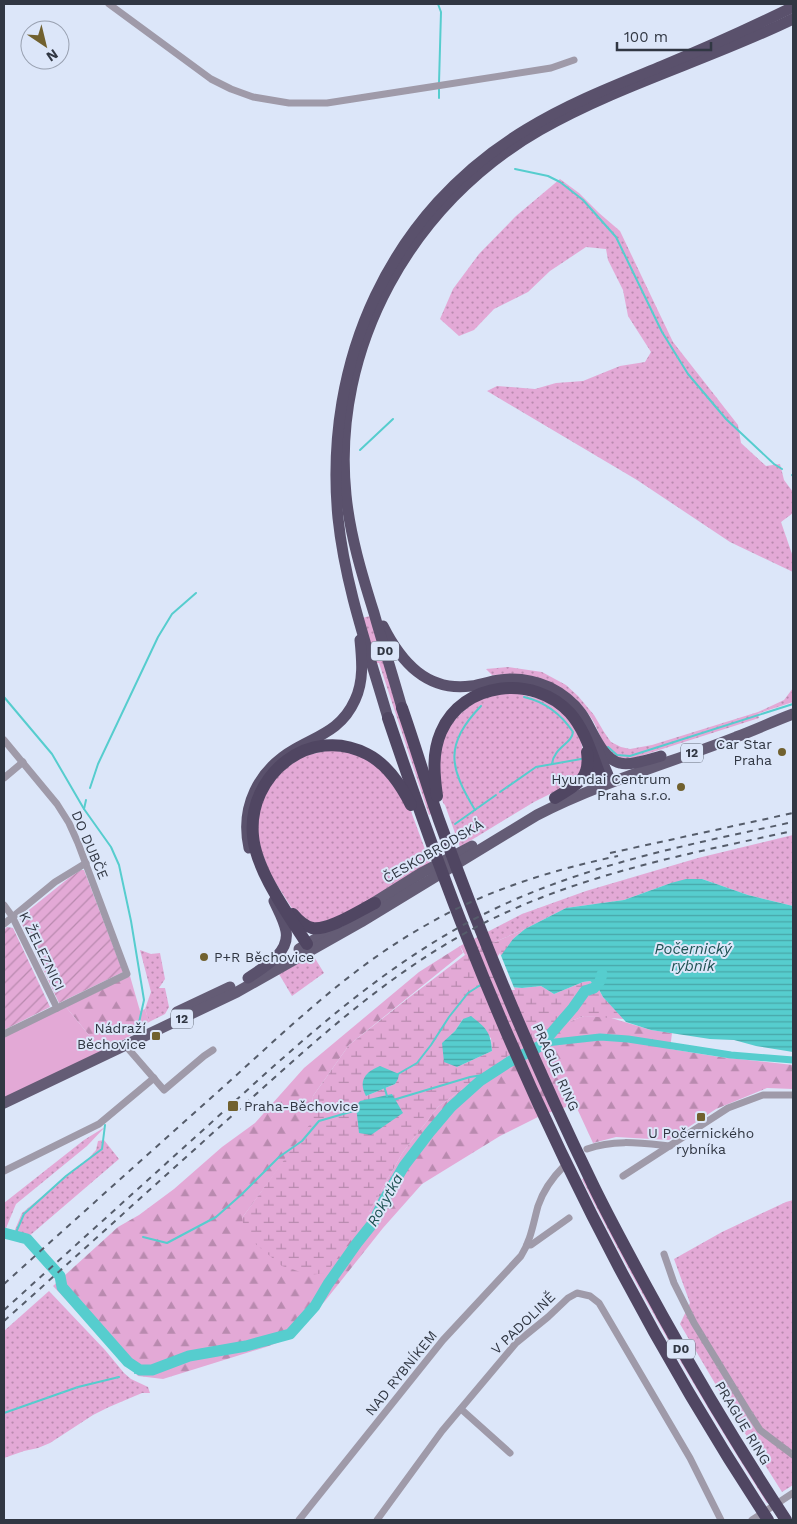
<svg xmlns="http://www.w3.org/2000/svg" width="797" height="1524" font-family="'Work Sans',sans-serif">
  <defs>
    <pattern id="grass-dots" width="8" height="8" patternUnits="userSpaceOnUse" patternTransform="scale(1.25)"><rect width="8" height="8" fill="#e3a9d6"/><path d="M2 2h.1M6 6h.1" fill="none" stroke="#b98aaf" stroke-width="1.8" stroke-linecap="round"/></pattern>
    <pattern id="forest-firs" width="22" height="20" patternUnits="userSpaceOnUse" patternTransform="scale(1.25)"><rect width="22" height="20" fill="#e3a9d6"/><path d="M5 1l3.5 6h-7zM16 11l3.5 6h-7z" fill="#b98aaf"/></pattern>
    <pattern id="wetland-marsh" width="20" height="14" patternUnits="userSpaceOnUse" patternTransform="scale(1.25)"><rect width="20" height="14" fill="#e3a9d6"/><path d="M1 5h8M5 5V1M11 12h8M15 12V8" fill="none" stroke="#b98aaf"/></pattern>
    <pattern id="garden-furrows" width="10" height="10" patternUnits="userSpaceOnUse" patternTransform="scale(1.25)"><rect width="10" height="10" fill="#e3a9d6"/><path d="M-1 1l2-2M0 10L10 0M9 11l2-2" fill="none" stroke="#b98aaf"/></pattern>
    <pattern id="water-rules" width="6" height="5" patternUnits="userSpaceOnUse" patternTransform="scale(1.25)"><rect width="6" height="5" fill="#56cdce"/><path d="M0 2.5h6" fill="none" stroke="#48a7a9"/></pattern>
  </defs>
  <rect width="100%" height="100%" fill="#dce6f9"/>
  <!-- grass -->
  <g fill="url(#grass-dots)">
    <path d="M560 179 579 193 599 213 620 231 673 342 738 425 741 443 766 466 780 464 784 480 793 492V513L781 522 793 557V572L730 542 637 480 487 391 497 386 535 389 556 383 583 381 620 366 645 362 651 352 628 316 623 290 608 260 606 249 586 247 550 271 528 292 494 309 474 330 459 336 440 319 453 289 479 254 516 216Z"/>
    <path d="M370 616 431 814 429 815 379 663H375L362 618Z"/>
    <path d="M508 667 542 672 566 685 578 696 594 715 604 732 611 742 621 747 630 749 652 745 758 712 784 700 793 688V702L760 713 758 714 759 718 628 760C624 759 619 759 616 757 604 751 599 730 592 719 569 682 532 672 492 675L486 669Z"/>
    <path d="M510 692 544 700 564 713 572 724 581 741 585 762 576 781 534 802 460 847 445 805 443 803C440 788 437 772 439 757 441 731 461 708 484 698 491 694 502 694 510 692Z"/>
    <path d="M329 750 353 753 377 765 408 803 430 863 342 916 314 924 293 910 270 874 257 839 259 806 275 775 304 756Z"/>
    <path d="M793 835V906L748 895 702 879 671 883 624 900 566 908 525 929 465 955 460 946 522 914 586 891 698 858Z"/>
    <path d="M140 950 151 954 160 953 165 979 159 988H165L169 1007 165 1014 149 1022 145 1009 151 992Z"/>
    <path d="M313 955 324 973 292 996 279 974Z"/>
    <path d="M105 1127 87 1146 16 1204 4 1233V1203L84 1140Z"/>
    <path d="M104 1140 119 1159 21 1243 11 1239 22 1213 89 1158 96 1150 98 1141Z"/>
    <path d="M584 1178 769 1502 767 1503C700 1398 638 1291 582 1179Z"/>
    <path d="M793 1200V1485L782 1492 736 1419 680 1324 690 1303 674 1259 722 1232 786 1202Z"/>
    <path d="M49 1291 105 1350 124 1373 131 1379 148 1387 150 1393H142L109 1407 93 1415 50 1443 38 1448 24 1451 4 1458V1331Z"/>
  </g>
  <!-- forest -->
  <g fill="url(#forest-firs)">
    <path d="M460 946 463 953 349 1045 313 1096 311 1124 242 1218 369 1212 403 1152 438 1107 512 1053 545 1031 584 1016 608 1017 651 1030 672 1033 670 1049 720 1057 793 1065V1089L767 1088 716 1109 669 1140 616 1137 593 1143 575 1104 542 1115 500 1136 422 1184 383 1228 325 1301 290 1338 266 1347 163 1379 138 1376 53 1286 118 1227 139 1215 174 1189 222 1147 255 1123 304 1068 419 972Z"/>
    <path d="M130 976 140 1011 145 1009 149 1022 130 1036 102 1051 66 1007Z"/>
  </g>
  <!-- wetland -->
  <path fill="url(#wetland-marsh)" fill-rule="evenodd" d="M525 929 513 939 510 987 522 988 541 986 554 994 583 982 590 981 597 986 603 997 624 1019 584 1016 545 1031 512 1053 438 1107 403 1152 369 1212 348 1244 326 1273 310 1275 282 1266 246 1236 242 1218 310 1124 313 1096 349 1045 411 996 465 955ZM463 1019 491 1038 492 1051 457 1067 443 1043 455 1031ZM391 1072 398 1074 395 1084 366 1096Z"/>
  <!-- park -->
  <path fill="#e3a9d6" d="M66 1007 102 1051 4 1098V1037Z"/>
  <!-- garden -->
  <g fill="url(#garden-furrows)">
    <path d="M81 870H84L123 972 59 1003 19 918 70 877Z"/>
    <path d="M7 927 13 928 50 1007 4 1030V930Z"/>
  </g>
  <!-- water -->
  <g fill="url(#water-rules)">
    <path d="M686 879H702L748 895 793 906V1052L756 1046 734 1040 710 1039 651 1030 626 1022 603 997 597 986 590 981 583 982 554 994 541 986 522 988 510 987 497 961 513 939 525 929 566 908 624 900 671 883Z"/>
    <path d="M471 1016C486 1028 491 1032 492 1051L457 1067 444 1062 442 1043 455 1031 463 1019Z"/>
    <path d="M380 1066 399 1074 398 1079 395 1084 366 1096C358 1081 365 1072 380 1066Z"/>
    <path d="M392 1094 403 1113 371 1135 359 1133 356 1106 360 1101Z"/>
  </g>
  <!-- pier -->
  <path fill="#dce6f9" d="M500 953 504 963 515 990H509L495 960Z"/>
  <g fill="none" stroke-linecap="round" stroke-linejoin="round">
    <!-- stream -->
    <g stroke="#56cdce" stroke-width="2">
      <path d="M438 4 441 12 439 83"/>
      <path d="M439 98V88"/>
      <path d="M515 169 548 176 560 182 583 200 616 237 662 332 688 374 726 419 774 464 782 469"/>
      <path d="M360 450 393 419"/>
      <path d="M792 475 793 476"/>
      <path d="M4 697 52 754 84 809 111 847 119 865 131 921 144 1000 138 1027"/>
      <path d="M524 697C546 702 561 714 573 732 572 744 554 747 552 764"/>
      <path d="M608 747 617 755 630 756 793 704"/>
      <path d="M90 788 98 764 158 637 172 614 196 593"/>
      <path d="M500 792 536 767 581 759"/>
      <path d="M84 809 86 800"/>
      <path d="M475 810C449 767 444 744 481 706"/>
      <path d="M455 824 496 795"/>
      <path d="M398 1074 417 1063 431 1045 449 1017 468 993 482 984"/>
      <path d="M384 1086 387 1096"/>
      <path d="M393 1100 470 1077 495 1073"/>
      <path d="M14 1237 24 1214 66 1176 102 1149 105 1125"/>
      <path d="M143 1237 167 1243 216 1217 242 1194 279 1157 302 1141 319 1121 357 1110"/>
      <path d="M135 1373 140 1370"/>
      <path d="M4 1413 78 1387 119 1377"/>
    </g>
    <!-- canal -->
    <path stroke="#56cdce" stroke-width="7" d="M546 1043 600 1037 628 1039 731 1055 793 1060"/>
    <!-- river -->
    <path stroke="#56cdce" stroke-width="11" d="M4 1233 27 1239 60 1276 62 1287 128 1362 140 1370H152L189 1356 246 1346 290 1334 315 1306 328 1284 357 1243 373 1223 384 1200 404 1166 429 1133 451 1107 480 1081 509 1062 546 1043 548 1037 573 1008 585 991 594 988 600 981 602 974"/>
    <!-- minor -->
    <g stroke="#9f9aa9" stroke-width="7">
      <path d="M109 4 211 79 231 89 253 97 289 103H327L430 87 551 68 574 60"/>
      <path d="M4 740 57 804 69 823 78 843 127 974 4 1034"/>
      <path d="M4 778 23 762"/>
      <path d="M4 905 12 916 57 1008"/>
      <path d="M4 924 55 882 86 863"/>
      <path d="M125 1045 164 1090 204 1056 213 1050"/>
      <path d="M587 1149C614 1139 641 1143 670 1146"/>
      <path d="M4 1171 99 1124 154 1078"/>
      <path d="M623 1176 728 1108 763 1095H793"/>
      <path d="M527 1245H531L569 1218"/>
      <path d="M664 1254 674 1283 694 1323 749 1413 760 1430 793 1455"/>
      <path d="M461 1409 510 1453"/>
      <path d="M299 1520 443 1340 521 1256C531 1240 533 1224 538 1206 543 1191 553 1177 564 1166"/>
      <path d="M377 1520 442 1431 516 1343 548 1317 568 1298 577 1293 590 1296 599 1303 690 1458 721 1520"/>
      <path d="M752 1520 793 1493"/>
    </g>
    <!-- primary -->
    <g stroke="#645c75" stroke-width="11">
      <path d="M367 907 423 872 472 846"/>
      <path d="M299 949 337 926"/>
      <path d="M177 1012 230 987"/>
      <path d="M4 1103 237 992 361 922 537 815C601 782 670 763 736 737 755 730 774 721 793 714"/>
    </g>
    <!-- trunk -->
    <g stroke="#5a516c" stroke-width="11">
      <path d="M383 626C401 662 427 692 471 686 478 685 485 683 493 681 512 677 531 679 549 687 561 693 573 702 581 713 592 728 601 759 620 763 630 766 650 759 661 756"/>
      <path d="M402 708C393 676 383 645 374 613 362 575 350 535 346 495 331 347 412 203 540 130 619 85 711 59 793 19"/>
      <path d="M388 718C369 653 345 586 338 518 323 361 390 211 527 129 569 103 616 85 662 66 706 48 750 28 793 7"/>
      <path d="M597 749 608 775"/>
      <path d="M249 848C240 807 258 770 295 749 320 735 342 729 355 700 364 681 362 660 360 640"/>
      <path d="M248 978C264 967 290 953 286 931 284 920 278 910 274 901"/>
    </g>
    <!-- motorway -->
    <g stroke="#504662" stroke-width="12">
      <path d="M402 708C415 745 426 783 439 820 484 945 536 1068 594 1187 615 1230 639 1273 662 1315 701 1385 742 1453 786 1520"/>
      <path d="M388 718C413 792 438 865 467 937 548 1141 648 1337 768 1520"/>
      <path d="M437 796C434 774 432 753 441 732 463 681 534 674 570 713 586 731 592 756 601 778"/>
      <path d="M555 798C575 785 591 781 587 752"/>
      <path d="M293 914C298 920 305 926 312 928 329 931 360 910 375 903"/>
      <path d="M307 944C288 914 256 871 253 836 247 775 310 724 367 754 387 764 401 785 411 805"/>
    </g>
    <!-- rail -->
    <g stroke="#555c6a" stroke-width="2" stroke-dasharray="6 6" stroke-linecap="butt">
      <path d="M610 853 793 813"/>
      <path d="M4 1284C79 1216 155 1148 231 1080 294 1023 354 965 428 924 487 890 552 870 618 856"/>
      <path d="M4 1310C77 1244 150 1178 223 1112 310 1033 397 953 505 904 597 862 696 843 793 822"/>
      <path d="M4 1321C81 1252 157 1183 234 1114 314 1042 394 967 492 919 587 873 691 853 793 831"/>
    </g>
  </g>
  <!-- markers -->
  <g fill="#71612f" stroke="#dce6f9" stroke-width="2">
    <circle cx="782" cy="752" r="5"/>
    <circle cx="681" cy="787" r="5"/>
    <circle cx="204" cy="957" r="5"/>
    <rect x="151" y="1031" width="10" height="10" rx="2.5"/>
    <rect x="227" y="1100" width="12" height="12" rx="2.5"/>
    <rect x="696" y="1112" width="10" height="10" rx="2.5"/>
  </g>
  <g text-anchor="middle" stroke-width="4" stroke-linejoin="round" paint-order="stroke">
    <!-- shield labels -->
    <g fill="#dce6f9" stroke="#646c7a" stroke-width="1">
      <rect x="371" y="641.5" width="28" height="19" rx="4"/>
      <rect x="681" y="743.5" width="22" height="19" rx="4"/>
      <rect x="171" y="1009.5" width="22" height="19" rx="4"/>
      <rect x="667" y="1339.5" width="28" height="19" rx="4"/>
    </g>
    <g font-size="12" font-weight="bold" fill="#313743">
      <text x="385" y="655">D0</text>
      <text x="692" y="757">12</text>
      <text x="182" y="1023">12</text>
      <text x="681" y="1353">D0</text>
    </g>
    <!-- poi labels -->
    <g font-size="14" fill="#313743" stroke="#dce6f9" text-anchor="end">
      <text x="772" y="749">Car Star<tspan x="772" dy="16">Praha</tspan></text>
      <text x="671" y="784">Hyundai Centrum<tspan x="671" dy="16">Praha s.r.o.</tspan></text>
      <text x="214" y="962" text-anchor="start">P+R Běchovice</text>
      <text x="146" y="1033">Nádraží<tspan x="146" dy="16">Běchovice</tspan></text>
      <text x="244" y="1111" text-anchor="start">Praha-Běchovice</text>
      <text x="701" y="1138" text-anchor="middle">U Počernického<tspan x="701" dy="16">rybníka</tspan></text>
    </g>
    <!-- street labels -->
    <g font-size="14" fill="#313743" stroke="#dce6f9">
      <text transform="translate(90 845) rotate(67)" y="5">DO DUBČE</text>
      <text transform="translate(433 851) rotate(-30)" y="5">ČESKOBRODSKÁ</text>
      <text transform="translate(42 951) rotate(64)" y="5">K ŽELEZNICI</text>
      <text transform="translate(556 1067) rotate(66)" y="5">PRAGUE RING</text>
      <text transform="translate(523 1323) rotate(-44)" y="5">V PADOLINĚ</text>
      <text transform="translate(401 1373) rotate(-51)" y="5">NAD RYBNÍKEM</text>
      <text transform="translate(743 1423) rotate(59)" y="5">PRAGUE RING</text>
    </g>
    <!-- water labels -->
    <g font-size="15" font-style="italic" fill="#205354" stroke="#dce6f9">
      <text x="693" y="954">Počernický<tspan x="693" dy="17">rybník</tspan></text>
      <text transform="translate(385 1200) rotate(-61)" y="5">Rokytka</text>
    </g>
  </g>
  <!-- border -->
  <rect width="797" height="1524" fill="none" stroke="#313743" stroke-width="10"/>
  <!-- north arrow -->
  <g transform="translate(45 45) rotate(145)"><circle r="24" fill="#dce6f9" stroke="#98a0b0"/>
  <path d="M0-4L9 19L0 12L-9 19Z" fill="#71612f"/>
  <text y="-8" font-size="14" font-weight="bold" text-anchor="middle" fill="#313743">N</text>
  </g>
  <!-- scale -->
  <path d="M617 42v8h94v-8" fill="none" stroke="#313743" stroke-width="2.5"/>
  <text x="624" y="42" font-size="15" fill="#313743" stroke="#dce6f9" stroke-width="4" paint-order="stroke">100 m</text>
</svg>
